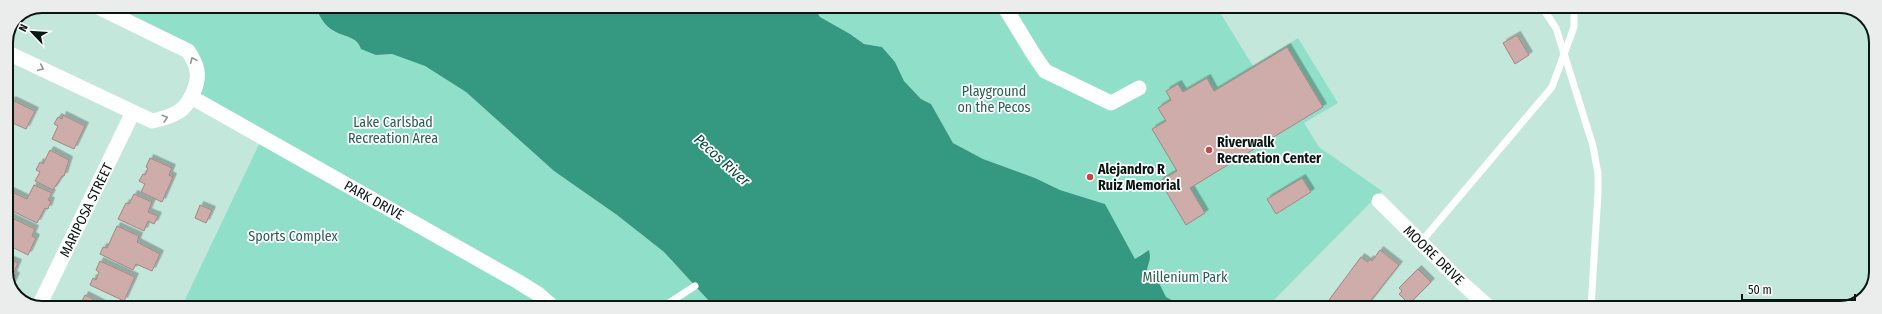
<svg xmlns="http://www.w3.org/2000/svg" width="1882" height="314" font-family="'Fira Sans Condensed',sans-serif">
  <defs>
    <filter id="shadow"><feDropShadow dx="3.5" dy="-3.5" stdDeviation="0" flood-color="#0004"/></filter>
  </defs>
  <rect width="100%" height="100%" fill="#c4e7dc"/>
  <!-- green -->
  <g fill="#90e0c9">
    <path d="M96 6H315L321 18 333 31 350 37 376 55 392 54 425 66 466 92 554 171 617 215 664 252 709 301 713 308H554L538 294 531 308H181L262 138 191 97 194 60Z"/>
    <path d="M813 6H1216L1253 66 1298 38 1338 103 1304 123 1319 147 1382 191 1266 308H1179L1177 303 1166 298 1157 279 1147 273C1147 263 1152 262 1149 250L1139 255 1140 257 1135 259 1105 204 1060 190 1035 178 983 159 953 143 931 104 921 99 904 81 895 62 882 47 864 44 850 34 820 17Z"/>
  </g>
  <!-- water -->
  <path fill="#349980" d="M315 6H813L820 17 850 34 864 44 882 47 895 62 904 81 921 99 931 104 953 143 983 159 1035 178 1060 190 1105 204 1135 259 1149 250C1152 262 1147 263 1147 273L1157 279 1166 297 1177 303 1179 308H713L709 301 664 252 617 215 554 171 466 92 425 66 392 54 376 55 361 49C357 36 344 37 334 31 324 26 319 15 315 6Z"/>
  <!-- building -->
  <g fill="#ceaca9" stroke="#a58582" filter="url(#shadow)">
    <path d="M1517 35 1529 55 1515 64 1503 43Z"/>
    <path d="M1287 47 1323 107 1190 188 1205 213 1186 225 1160 181 1177 171 1152 129 1166 121 1158 108 1171 100 1166 91 1178 84 1183 92 1207 78 1214 91Z"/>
    <path d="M12 100 35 111 26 129 6 120V112Z"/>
    <path d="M63 115 85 126 74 149 52 139 58 126 54 124 58 117 62 119Z"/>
    <path d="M50 150 69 160 64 176H62L53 190 35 181 40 172 36 170 40 162 43 164Z"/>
    <path d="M150 158 172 168 169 175 173 177 162 202 141 192 145 184 139 181 143 174 145 175 148 168 146 167Z"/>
    <path d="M1302 178 1311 192 1276 214 1267 199Z"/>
    <path d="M34 185 52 193 48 200 51 201 48 209 45 208 37 223 6 208V189L27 199Z"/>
    <path d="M134 194 152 202 148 212 158 216 154 224 148 221 144 231 118 219 126 203 129 204Z"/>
    <path d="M200 205 212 210 206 223 195 218Z"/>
    <path d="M6 215 35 229 32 236 36 238 28 255 6 244Z"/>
    <path d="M117 226 139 236 137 242 160 254 152 271 136 264 133 270 100 254 103 247 107 248Z"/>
    <path d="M1380 250 1399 265 1365 308H1323L1361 257 1368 262 1370 259 1372 261Z"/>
    <path d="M6 258 18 263 13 275 16 276 11 287 6 277Z"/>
    <path d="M100 261 135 277 124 301 90 285 93 278 96 280 99 272 96 270Z"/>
    <path d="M1418 269 1431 282 1409 304 1399 294 1402 291 1399 288Z"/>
    <path d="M85 295 110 308H76L77 306 79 307Z"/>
  </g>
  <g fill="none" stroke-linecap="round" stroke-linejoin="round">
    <!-- service -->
    <g stroke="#fff" stroke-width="7">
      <path d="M1541 6 1556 28 1593 146 1598 174V193L1591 308"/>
      <path d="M1421 242 1552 87 1574 27V6"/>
      <path d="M661 308 695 286"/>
    </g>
    <!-- minor -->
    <g stroke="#fff" stroke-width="15">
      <path d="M1004 6 1034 55 1045 71 1111 103 1139 88"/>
      <path d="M6 52 152 121C162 119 170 117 178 112 190 105 199 84 197 71 196 63 192 57 188 51L96 6"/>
      <path d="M191 97 517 281 538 294 554 308"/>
      <path d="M1379 201 1462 283 1490 308"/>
      <path d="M38 308 133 112"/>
    </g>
  </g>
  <!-- one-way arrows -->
  <defs><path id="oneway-chevron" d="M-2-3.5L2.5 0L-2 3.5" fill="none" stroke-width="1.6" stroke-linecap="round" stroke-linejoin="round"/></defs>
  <g stroke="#909694">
    <use href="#oneway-chevron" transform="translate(193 60) rotate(-114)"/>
    <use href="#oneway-chevron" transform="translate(41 68) rotate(25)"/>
    <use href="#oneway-chevron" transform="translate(165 118) rotate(-17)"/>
  </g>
  <!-- markers -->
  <g fill="#d14246" stroke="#fff" stroke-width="1.5">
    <circle cx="1209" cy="150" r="4"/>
    <circle cx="1090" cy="177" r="4"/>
  </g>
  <g text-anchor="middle" stroke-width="3.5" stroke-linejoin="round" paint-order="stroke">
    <!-- park labels -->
    <g font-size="14" fill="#295e50" stroke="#fff">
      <text x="994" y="96">Playground<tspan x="994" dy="16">on the Pecos</tspan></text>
      <text x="393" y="127">Lake Carlsbad<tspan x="393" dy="16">Recreation Area</tspan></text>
      <text x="293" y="241">Sports Complex</text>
      <text x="1185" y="282">Millenium Park</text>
    </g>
    <!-- poi labels -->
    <g font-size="14" font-weight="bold" fill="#091612" stroke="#fff" text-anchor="start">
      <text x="1217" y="147">Riverwalk<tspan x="1217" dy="16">Recreation Center</tspan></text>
      <text x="1098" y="174">Alejandro R<tspan x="1098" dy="16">Ruiz Memorial</tspan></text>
    </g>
    <!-- street labels -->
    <g font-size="14" fill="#091612" stroke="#fff">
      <text transform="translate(374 200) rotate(29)" y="5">PARK DRIVE</text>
      <text transform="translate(86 210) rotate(-64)" y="5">MARIPOSA STREET</text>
      <text transform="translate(1434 255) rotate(44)" y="5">MOORE DRIVE</text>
    </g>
    <!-- water labels -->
    <g font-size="15" font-style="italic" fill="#0b4639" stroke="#fff">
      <text transform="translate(722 160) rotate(42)" y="5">Pecos River</text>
    </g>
  </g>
  <!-- crop -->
  <path d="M0 0H1882V314H0ZM42 13H1840A29 29 0 0 1 1869 42V272A29 29 0 0 1 1840 301H42A29 29 0 0 1 13 272V42A29 29 0 0 1 42 13Z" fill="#ebecec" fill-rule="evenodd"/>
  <path fill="none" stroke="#091612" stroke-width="2" d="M42 13H1840A29 29 0 0 1 1869 42V272A29 29 0 0 1 1840 301H42A29 29 0 0 1 13 272V42A29 29 0 0 1 42 13Z"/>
  <!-- north arrow -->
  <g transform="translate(32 32) rotate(295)" stroke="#ffffff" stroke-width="3" paint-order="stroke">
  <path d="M0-3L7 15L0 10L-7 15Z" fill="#091612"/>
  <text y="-6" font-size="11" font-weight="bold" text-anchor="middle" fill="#091612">N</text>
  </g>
  <!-- scale -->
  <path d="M1742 294v6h113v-6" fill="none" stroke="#091612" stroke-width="2"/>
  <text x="1748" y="294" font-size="12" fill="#091612" stroke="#ffffff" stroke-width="3" paint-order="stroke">50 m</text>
</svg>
